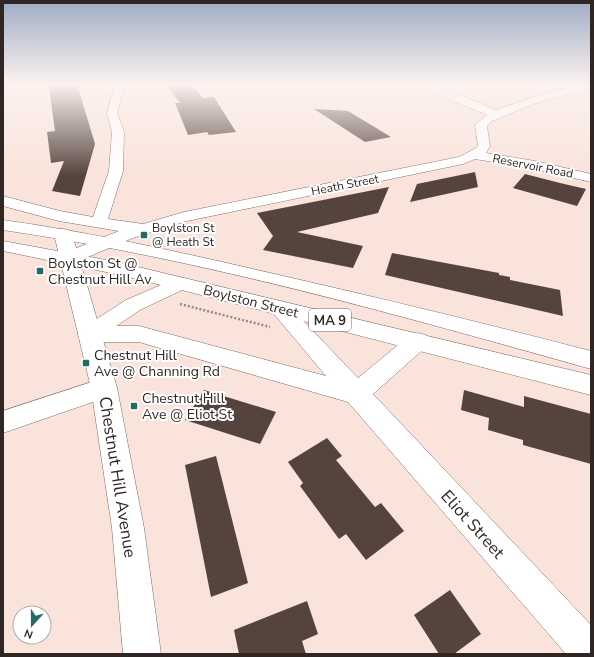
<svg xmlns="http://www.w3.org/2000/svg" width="594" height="657" font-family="'Nunito Sans',sans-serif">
  <rect width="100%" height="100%" fill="#f9e3db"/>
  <!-- building -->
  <g fill="#55443e">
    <path d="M77 84 95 144 80 196 52 191 64 161 51 163 47 132 55 131 49 87Z"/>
    <path d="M190 84 203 98 214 97 236 132 209 135 207 132 188 135 175 103H180L168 87Z"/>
    <path d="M314 109 348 111 391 137 365 142Z"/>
    <path d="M475 172 478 187 410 202 417 184Z"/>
    <path d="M525 174 560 183 586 189 577 206 513 188Z"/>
    <path d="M389 187 378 213 297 232 363 246 353 268 263 250 273 236 257 213Z"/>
    <path d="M392 253 499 273V275L510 277V280L560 290 563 316 385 275Z"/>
    <path d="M204 390 276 412 260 444 185 420Z"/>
    <path d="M464 390 524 407V396L591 414V464L523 445V440L488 430 489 418 461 410Z"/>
    <path d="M327 438 342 456 336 460 375 507 381 503 404 531 366 560 346 534 339 539 300 486 303 483 288 462Z"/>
    <path d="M216 456 248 583 211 597 185 465Z"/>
    <path d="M450 590 481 634 454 654H439L414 615Z"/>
    <path d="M307 601 318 634 302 641 306 654H239L234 630Z"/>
  </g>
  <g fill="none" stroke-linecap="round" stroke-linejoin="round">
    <defs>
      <g id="minor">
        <path d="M115 84H125L117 113 124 132 123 171 108 219 143 224 184 212 459 157 476 148 478 146 475 125 487 115 413 84C442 84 469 99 496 110L546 93 591 84V89L536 103 492 121 487 126 490 146 486 153 535 161 591 174V182L535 169 475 159 463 164 187 221 133 238 76 262 69 264 62 262 60 258 62 254 119 231 59 221 3 206V196L60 211 93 217 109 171 112 132 107 113Z"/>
        <path d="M279 301 286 303 358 378 410 335 418 333 426 335 429 341 426 347 373 394 591 625V654H566L348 402 139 342H89L81 339 78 334 81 329 89 326H139L326 376 269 308 272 303Z"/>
        <path d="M104 378 113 381 117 388 113 395 3 433V411Z"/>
      </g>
      <path id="major" d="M63 229 69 230 72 234 117 388 144 528 161 654H123L112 528 91 388 54 234 57 230Z"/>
      <g id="highway">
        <path d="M3 220C96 233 188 254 279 275 384 299 487 324 591 351V369C398 315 202 259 3 230Z"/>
        <path d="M3 241 117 262 591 375V395L182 290 140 310 97 339 89 342 81 339 78 334 81 329 126 300 161 285 116 274 3 251Z"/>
      </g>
    </defs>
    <!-- minor casing -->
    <use href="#minor" stroke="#7e6b65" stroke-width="1"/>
    <!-- major casing -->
    <use href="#major" stroke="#7e6b65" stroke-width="1"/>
    <!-- highway casing -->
    <use href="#highway" stroke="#7e6b65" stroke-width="1"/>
    <!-- path -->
    <path stroke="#9a8a85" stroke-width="2.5" stroke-dasharray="2 2" stroke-linecap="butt" d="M180 304 270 327"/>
    <!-- minor -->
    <use href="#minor" fill="#fff" fill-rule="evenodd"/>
    <!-- major -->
    <use href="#major" fill="#fff" fill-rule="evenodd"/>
    <!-- highway -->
    <use href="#highway" fill="#fff" fill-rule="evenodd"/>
  </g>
  <!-- sky -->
  <linearGradient id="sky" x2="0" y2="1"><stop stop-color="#9facc4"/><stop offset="0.48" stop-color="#fcf2ef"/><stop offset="1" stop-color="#fcf2ef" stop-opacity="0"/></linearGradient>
  <rect width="594" height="176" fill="url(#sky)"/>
  <!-- markers -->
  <g fill="#226c67" stroke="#fff" stroke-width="1.5">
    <rect x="140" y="231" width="8" height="8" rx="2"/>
    <rect x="36" y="267" width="8" height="8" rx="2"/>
    <rect x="82" y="359" width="8" height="8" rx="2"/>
    <rect x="130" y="402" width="8" height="8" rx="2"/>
  </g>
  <g text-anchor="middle" stroke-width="4" stroke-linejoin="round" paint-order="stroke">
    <!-- far-street labels -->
    <g font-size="12" fill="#302725" stroke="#fff">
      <text transform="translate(533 166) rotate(11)" y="4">Reservoir Road</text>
      <text transform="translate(345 185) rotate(-11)" y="4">Heath Street</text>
    </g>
    <!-- far-poi labels -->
    <g font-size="12" fill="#302725" stroke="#fff" text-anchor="start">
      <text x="152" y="232">Boylston St<tspan x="152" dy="14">@ Heath St</tspan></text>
    </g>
    <!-- shield labels -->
    <rect fill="#fff" stroke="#6e6866" stroke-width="1" x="309" y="309" width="42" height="22" rx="3"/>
    <g font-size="13" font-weight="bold" fill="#302725">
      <text x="330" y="325">MA 9</text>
    </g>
    <!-- poi labels -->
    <g font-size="14" fill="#302725" stroke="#fff" text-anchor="start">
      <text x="48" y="268">Boylston St @<tspan x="48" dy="16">Chestnut Hill Av</tspan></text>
      <text x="94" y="360">Chestnut Hill<tspan x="94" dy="16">Ave @ Channing Rd</tspan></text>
      <text x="142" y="403">Chestnut Hill<tspan x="142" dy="16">Ave @ Eliot St</tspan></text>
    </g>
    <!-- street labels -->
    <g font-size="14" fill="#302725" stroke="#fff">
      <text transform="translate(251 301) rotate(14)" y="5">Boylston Street</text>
    </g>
    <!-- near-street labels -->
    <g font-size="17" fill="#302725" stroke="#fff">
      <text transform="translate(118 477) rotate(81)" y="6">Chestnut Hill Avenue</text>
      <text transform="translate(473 524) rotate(48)" y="6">Eliot Street</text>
    </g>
  </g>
  <!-- border -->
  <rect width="594" height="657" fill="none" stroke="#302725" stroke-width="8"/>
  <!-- north arrow -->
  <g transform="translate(32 625) rotate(201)"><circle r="19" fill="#ffffff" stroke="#aca9a8"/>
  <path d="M0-3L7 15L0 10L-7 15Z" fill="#226c67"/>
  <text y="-6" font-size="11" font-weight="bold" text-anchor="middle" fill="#302725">N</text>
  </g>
</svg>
